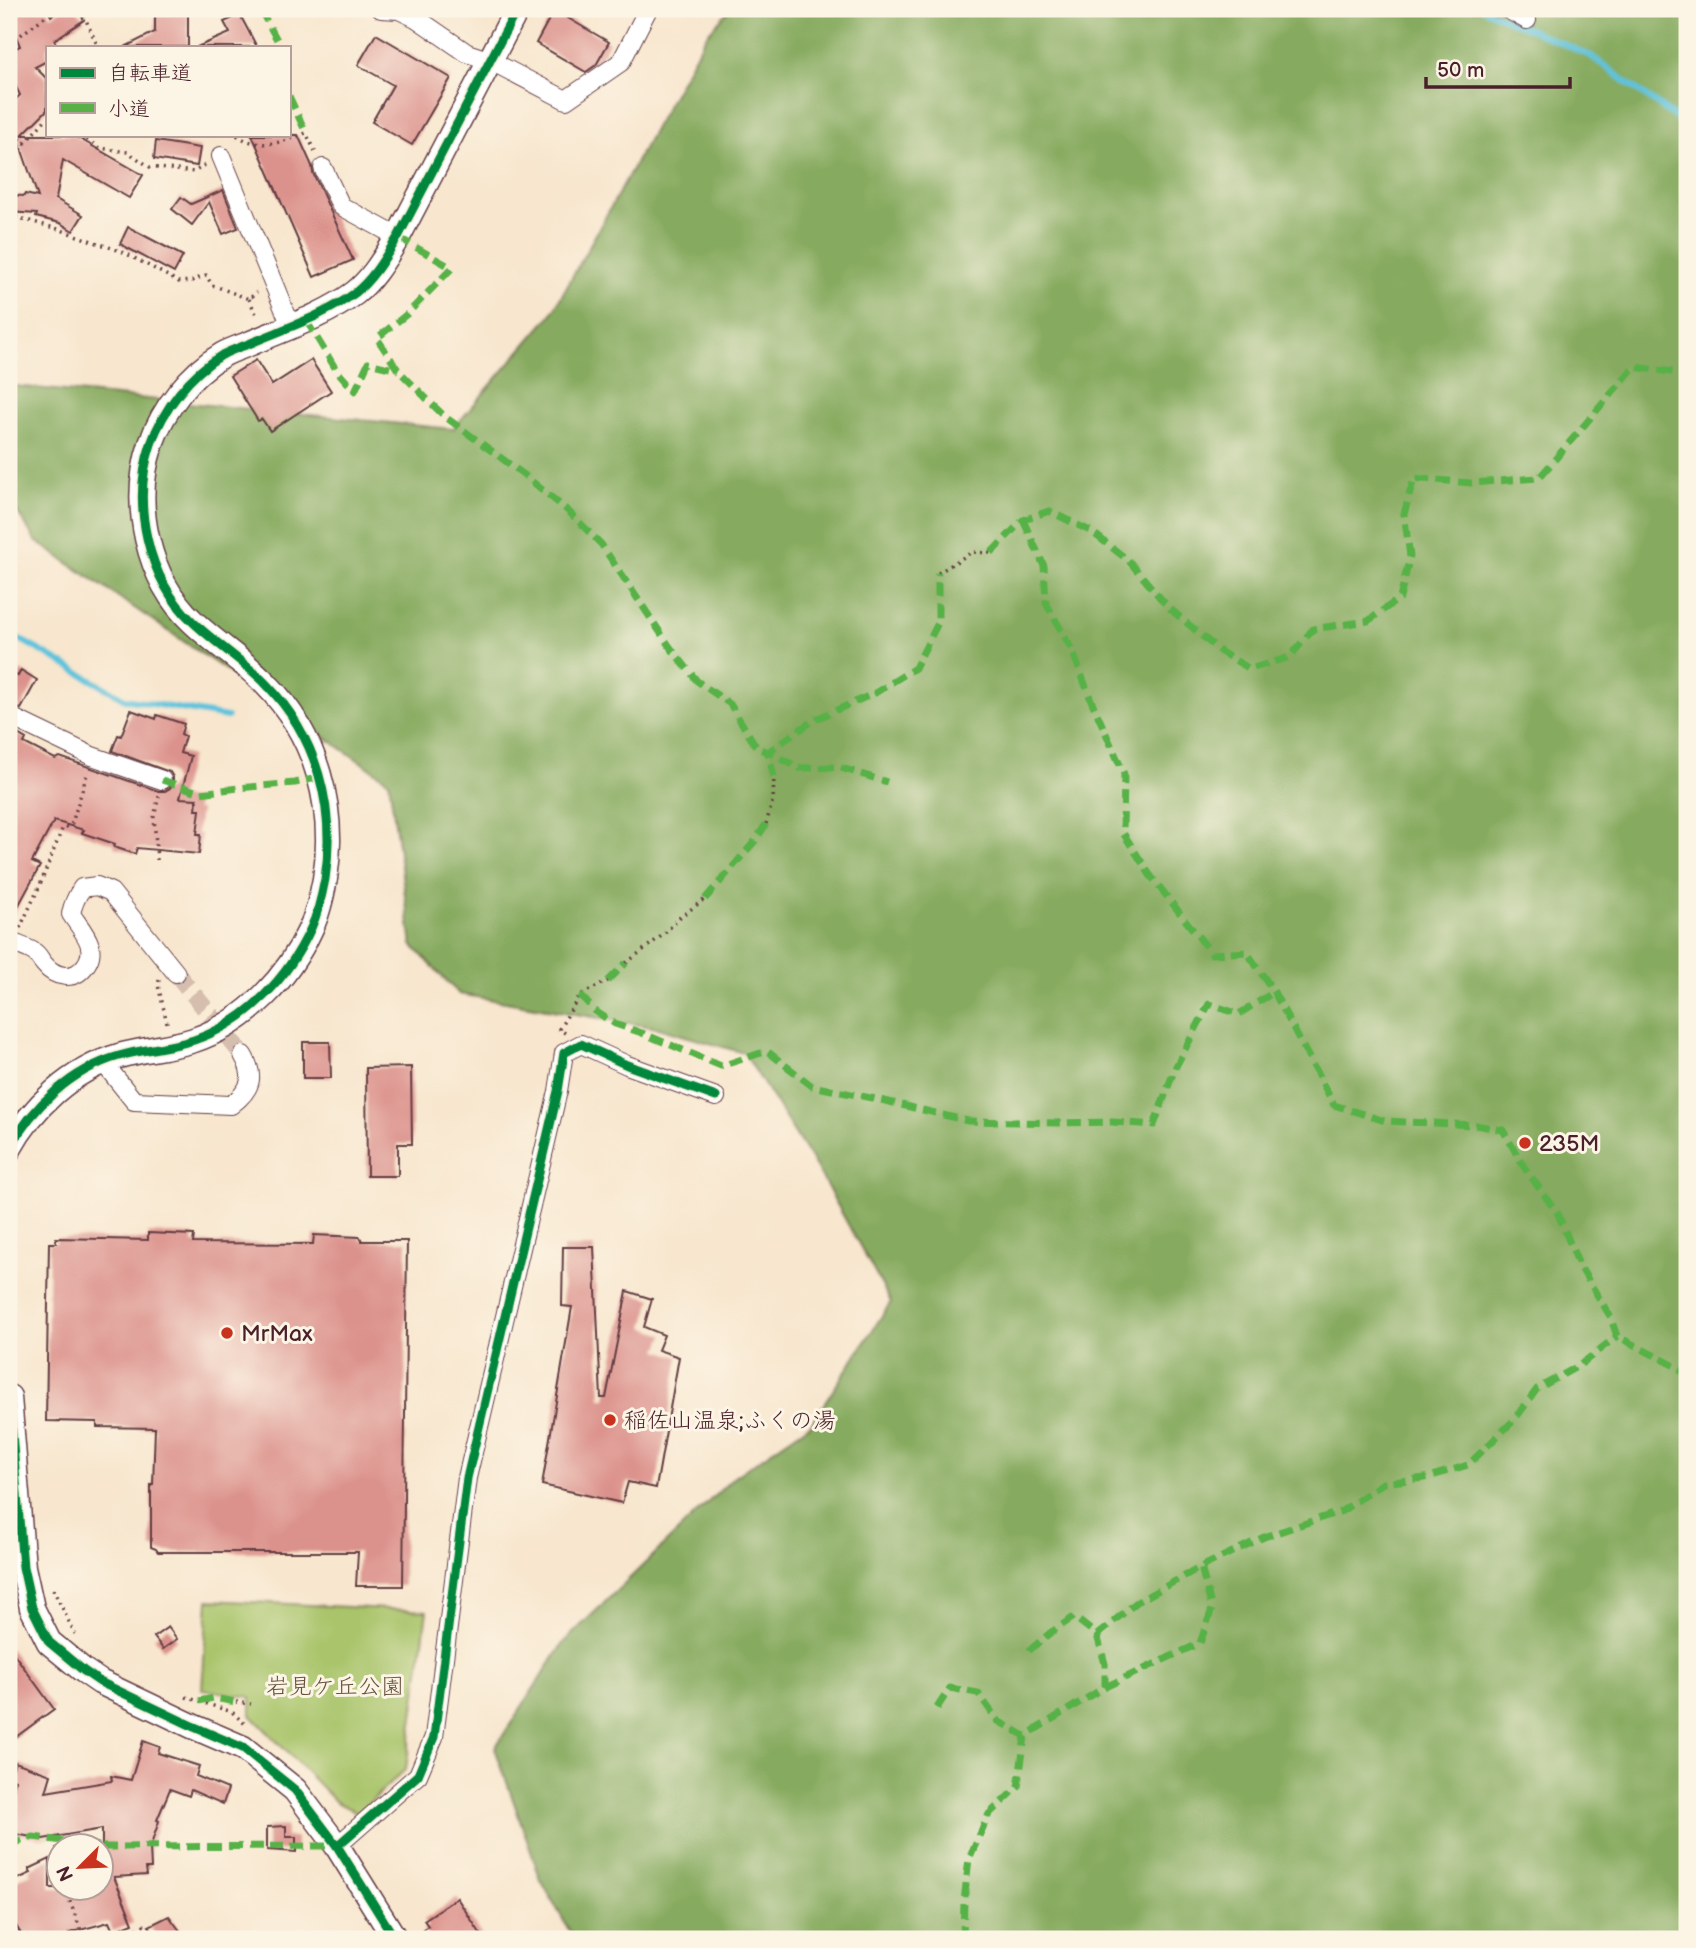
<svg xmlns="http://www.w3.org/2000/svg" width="1696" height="1948" font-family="'Balsamiq Sans','Klee One',sans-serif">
  <rect width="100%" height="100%" fill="#fcf5e5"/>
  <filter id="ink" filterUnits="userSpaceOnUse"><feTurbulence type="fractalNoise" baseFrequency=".0143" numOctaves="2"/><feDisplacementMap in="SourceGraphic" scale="14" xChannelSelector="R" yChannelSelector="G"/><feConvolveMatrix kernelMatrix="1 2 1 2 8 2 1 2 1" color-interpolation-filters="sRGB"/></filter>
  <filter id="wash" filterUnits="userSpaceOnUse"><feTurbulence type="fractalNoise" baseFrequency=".00686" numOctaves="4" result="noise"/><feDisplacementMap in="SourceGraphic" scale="28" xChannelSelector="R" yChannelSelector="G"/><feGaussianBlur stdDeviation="1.57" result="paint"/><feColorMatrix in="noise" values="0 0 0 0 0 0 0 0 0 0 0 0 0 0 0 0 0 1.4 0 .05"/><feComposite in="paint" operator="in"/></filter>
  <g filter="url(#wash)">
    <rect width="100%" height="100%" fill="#f8e6ce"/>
    <!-- green -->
    <path fill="#a9c46b" stroke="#7a724b" stroke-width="2" d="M208 1600 427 1611 406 1769 358 1813 336 1802 251 1715V1697L202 1689Z"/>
    <!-- forest -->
    <path fill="#86aa5f" stroke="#686445" stroke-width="2" d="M730 9H1687V1939H574L541 1880 495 1748 564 1642 734 1477 811 1424 891 1302 818 1170 744 1053 658 1028 459 994 412 945 389 781 36 541 9 499V396L15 386 453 429 551 315 707 34Z"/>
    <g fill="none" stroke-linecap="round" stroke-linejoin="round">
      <!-- stream -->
      <g stroke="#5ec3db" stroke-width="6">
        <path d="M1483 9 1591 56 1687 126"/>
        <path d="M9 633 125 699 227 717"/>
      </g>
    </g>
    <g id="blocks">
      <!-- building -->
      <g fill="#dc928c">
        <path d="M9 9H48L51 16 62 9H77L84 20 54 40 58 47H47V61L35 67 47 79V110L22 135H73L143 175 129 198 63 160 56 199 83 215 73 231 60 223 36 217 37 214 9 212 10 195 24 196 25 194 38 197 18 139 9 148V106L20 95 9 73V51L20 46 9 19Z"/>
        <path d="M155 9H188V47H125L155 32Z"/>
        <path d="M554 10 609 42 596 65 586 72 536 43Z"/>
        <path d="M240 15 257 47H197L230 33 224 22Z"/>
        <path d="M376 34 451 78 412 145 372 122 393 85 358 65Z"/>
        <path d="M252 135H298L312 166 313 173 353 260 314 277Z"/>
        <path d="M156 141 200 148 197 166 154 159Z"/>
        <path d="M223 190 238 228 223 234 209 202 192 225 172 209 181 197 191 204Z"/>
        <path d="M128 227 183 256 174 273 120 244Z"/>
        <path d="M256 360 272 385 311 360 331 391 270 431 262 419 258 421 230 376Z"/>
        <path d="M21 670 37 680 21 709 9 705V671L18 676Z"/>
        <path d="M131 710 156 719 157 715 184 724 181 734 185 736 180 753 191 756 180 798 197 799 196 810H200L197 834H201L199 854 137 848 135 854 114 847 115 844 82 833 84 830 54 821 32 862 40 866 9 923V729L26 739 24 743 55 759 60 757 158 791H165L170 788 173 783V777L170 772 112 751 118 735 121 736Z"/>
        <path d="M303 1042H330L331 1078H303Z"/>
        <path d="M411 1067 412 1144H398V1176H367L366 1068Z"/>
        <path d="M148 1233 194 1235 193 1243 313 1244 314 1235 360 1237 362 1241H407L403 1586H356L358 1552H158L156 1549 151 1547V1485H153L155 1428 97 1427V1422L46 1421 49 1243H56V1238L148 1240Z"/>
        <path d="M563 1247H594L601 1398H606L627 1291 652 1299 644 1327 664 1335 658 1350 679 1357 656 1488 628 1482 622 1503 542 1485 572 1307 562 1306Z"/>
        <path d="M168 1627 177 1639 163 1649 154 1637Z"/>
        <path d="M9 1647 54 1709 9 1742Z"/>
        <path d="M143 1741 160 1747 158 1753 199 1766 196 1776 228 1789 223 1804 191 1790 189 1796 170 1789 157 1820 159 1821 150 1848 151 1868H146L147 1875 114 1877 133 1923 113 1931 109 1922 69 1933 73 1939H24L9 1914V1883L31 1873 29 1869 50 1859V1888H102V1829L43 1839 9 1833V1817L15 1780 10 1778 15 1762 51 1775 46 1792 112 1781 111 1776 131 1780Z"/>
        <path d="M286 1826V1837H296V1852L267 1850V1827Z"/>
        <path d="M457 1898 484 1939H430L423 1929 428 1926 424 1920Z"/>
        <path d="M169 1916 186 1939H159L149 1926Z"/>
      </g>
    </g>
  </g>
  <g filter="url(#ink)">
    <use href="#blocks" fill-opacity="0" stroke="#643d43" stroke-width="2"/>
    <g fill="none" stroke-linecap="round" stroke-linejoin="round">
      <!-- street-tunnel -->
      <path stroke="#d5bead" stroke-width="18" stroke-dasharray="18 9" stroke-linecap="butt" d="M176 973 243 1055"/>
      <defs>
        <g id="street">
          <path d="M381 9 399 10 416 18 467 53 491 61 566 100 621 62 648 9"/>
          <path d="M1507 9 1527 20"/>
          <path d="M221 156 291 326"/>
          <path d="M323 168 341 206 398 237"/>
          <path d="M9 716 92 756 162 780"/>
          <path d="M9 941C17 945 26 947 34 952 39 955 40 960 44 964 55 978 74 981 85 966 100 947 81 930 71 914 73 903 76 897 82 888L97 886 111 892 176 973"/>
          <path d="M103 1062 134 1101 231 1105C251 1090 256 1077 243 1055"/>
          <path d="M337 1846 418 1775 434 1737 467 1478 558 1091 564 1053 581 1044 627 1065 716 1097"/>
        </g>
        <g id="secondary">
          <path d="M9 1149C32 1107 71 1070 119 1056 143 1049 169 1048 194 1040 247 1022 288 978 311 928 318 913 322 895 325 879 336 808 317 736 266 684 244 661 216 644 193 622 147 579 131 503 151 444 163 409 190 374 222 355 231 350 241 347 251 343 286 328 324 316 355 293 374 278 385 257 398 237L517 9"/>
          <path d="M9 1397 23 1567 32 1608 49 1642 84 1671 100 1682 192 1726 243 1748 295 1790 337 1846 395 1939"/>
        </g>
      </defs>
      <!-- street casing -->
      <use href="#street" stroke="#643d43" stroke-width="20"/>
      <!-- secondary casing -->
      <use href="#secondary" stroke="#643d43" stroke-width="27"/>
      <!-- path -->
      <g stroke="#643d43" stroke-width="3.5" stroke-dasharray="2 5" stroke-linecap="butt">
        <path d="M81 9 98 47"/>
        <path d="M9 42 14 40 55 9"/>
        <path d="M9 84V85"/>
        <path d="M9 129 25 143 45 120 47 121"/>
        <path d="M81 135 99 148 128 152 150 167 194 172 207 164"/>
        <path d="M237 135C259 151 284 142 306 133L316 153"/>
        <path d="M9 215 58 229 123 252 179 282 192 281 206 275 212 285 249 299 257 292"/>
        <path d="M249 299 257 316"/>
        <path d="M938 573 972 552 991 553"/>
        <path d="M766 824 773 800 774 777"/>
        <path d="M157 860 154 817 159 796"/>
        <path d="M20 928 40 885 63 827H68L72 823 88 771"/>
        <path d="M626 963 664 934 680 917 705 899"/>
        <path d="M159 980 158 985 168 1027"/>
        <path d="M565 1033 559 1029 580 995 608 981"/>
        <path d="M53 1589 75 1634"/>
        <path d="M186 1697 232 1712 245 1724"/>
        <path d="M236 1702 251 1704"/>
        <path d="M57 1840V1865L60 1872"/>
        <path d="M65 1888 83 1936 98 1933 104 1939"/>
        <path d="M118 1939 144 1925 154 1939"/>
      </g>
      <!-- street -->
      <use href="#street" stroke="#fff" stroke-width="18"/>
      <!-- secondary -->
      <use href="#secondary" stroke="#fff" stroke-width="24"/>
      <!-- quiet -->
      <g stroke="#57b146" stroke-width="7" stroke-dasharray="14 7" stroke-linecap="butt">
        <path d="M260 9 281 47"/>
        <path d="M289 96 306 133"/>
        <path d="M398 237 452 268 407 314 377 338 398 370 444 416 523 474 568 511 601 544 670 647 697 681 730 704 757 748 768 752 799 768 838 767 887 782"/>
        <path d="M306 320 337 371 355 391 368 363 398 370"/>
        <path d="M1023 520 1044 566 1046 603 1072 650 1091 700 1124 774 1123 833 1150 875 1212 954 1247 952 1274 992 1334 1105 1385 1121 1476 1125 1503 1130 1524 1167 1558 1214 1579 1265 1610 1316 1617 1336 1675 1366 1687 1375"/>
        <path d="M991 553 1023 520 1049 511 1092 532 1129 561 1168 607 1221 652 1250 669 1290 657 1313 629 1368 621 1400 598 1410 556 1404 514 1414 478 1471 483 1539 478 1634 367 1687 374"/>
        <path d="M774 777 768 752 814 720 875 693 915 668 938 623V573"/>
        <path d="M162 780 201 793 238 788 295 783 321 777"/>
        <path d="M705 899 755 841 766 824"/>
        <path d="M608 981 626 963"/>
        <path d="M580 995 595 1011 615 1024 642 1033 721 1066 767 1051 812 1086 881 1100 968 1121 1060 1123 1112 1122 1154 1125 1175 1068 1209 1004 1239 1014 1274 992"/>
        <path d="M1097 1635 1137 1602 1201 1567 1264 1537 1342 1511 1383 1483 1425 1478 1468 1465 1515 1419 1537 1389 1580 1365 1617 1336"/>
        <path d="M1105 1687 1200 1643 1212 1609 1201 1567"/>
        <path d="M199 1701 213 1698 236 1702"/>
        <path d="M937 1708 950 1688 978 1693 998 1721 1025 1736 1105 1687V1664L1097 1635 1074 1617 1050 1633 1026 1653"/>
        <path d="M9 1845 33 1837 99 1846"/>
        <path d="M102 1847 337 1846"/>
        <path d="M963 1939 964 1901 969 1859 989 1814 1018 1787 1025 1736"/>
      </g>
      <defs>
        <g id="cycleway">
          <path d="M9 1149C32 1107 71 1070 119 1056 143 1049 169 1048 194 1040 247 1022 288 978 311 928 318 913 322 895 325 879 336 808 317 736 266 684 244 661 216 644 193 622 147 579 131 503 151 444 163 409 190 374 222 355 231 350 241 347 251 343 286 328 324 316 355 293 374 278 385 257 398 237L517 9"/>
          <path d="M9 1397 23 1567 32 1608 49 1642 84 1671 100 1682 192 1726 243 1748 295 1790 337 1846 395 1939"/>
          <path d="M337 1846 418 1775 434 1737 467 1478 558 1091 564 1053 581 1044 627 1065 716 1097"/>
        </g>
      </defs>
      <!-- cycleway casing -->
      <use href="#cycleway" stroke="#fcf5e5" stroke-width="13"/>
      <!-- cycleway -->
      <use href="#cycleway" stroke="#00873e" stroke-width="9"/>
    </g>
  </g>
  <!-- markers -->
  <g fill="#c8321e" stroke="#fcf5e5" stroke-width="2.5">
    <circle cx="1525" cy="1143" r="7"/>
    <circle cx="227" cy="1333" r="7"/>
    <circle cx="610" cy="1420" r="7"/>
  </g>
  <g text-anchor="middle" stroke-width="6" stroke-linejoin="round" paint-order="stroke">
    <!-- poi labels -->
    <g font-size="23" fill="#4a1f2b" stroke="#fcf5e5" text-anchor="start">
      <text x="1539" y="1151">235M</text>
      <text x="241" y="1341">MrMax</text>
      <text x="624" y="1428">稲佐山温泉;ふくの湯</text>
    </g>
    <!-- park labels -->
    <g font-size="23" fill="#66513e" stroke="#fcf5e5">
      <text x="335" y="1694">岩見ケ丘公園</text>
    </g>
  </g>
  <!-- margin -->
  <rect width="1696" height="1948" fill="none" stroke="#fcf5e5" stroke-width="35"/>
  <!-- legend -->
  <rect x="46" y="46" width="245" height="91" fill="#fcf5e5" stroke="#b59f9b" stroke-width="2"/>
  <rect x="60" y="68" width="35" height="10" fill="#00873e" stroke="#b59f9b" stroke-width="2"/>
  <text x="108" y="80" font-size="21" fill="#4a1f2b">自転車道</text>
  <rect x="60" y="103" width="35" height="10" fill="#57b146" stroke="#b59f9b" stroke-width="2"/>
  <text x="108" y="116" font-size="21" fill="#4a1f2b">小道</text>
  <!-- north arrow -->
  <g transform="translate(80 1867) rotate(246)"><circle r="33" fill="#fcf5e5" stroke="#b59f9b" stroke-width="2"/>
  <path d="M0-5L12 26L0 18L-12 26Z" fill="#c8321e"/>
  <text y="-10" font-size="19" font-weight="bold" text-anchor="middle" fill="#4a1f2b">N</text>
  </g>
  <!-- scale -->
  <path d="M1426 77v10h144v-10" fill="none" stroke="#4a1f2b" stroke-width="3.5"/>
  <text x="1437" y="77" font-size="21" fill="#4a1f2b" stroke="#fcf5e5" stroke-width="5" paint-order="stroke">50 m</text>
</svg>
